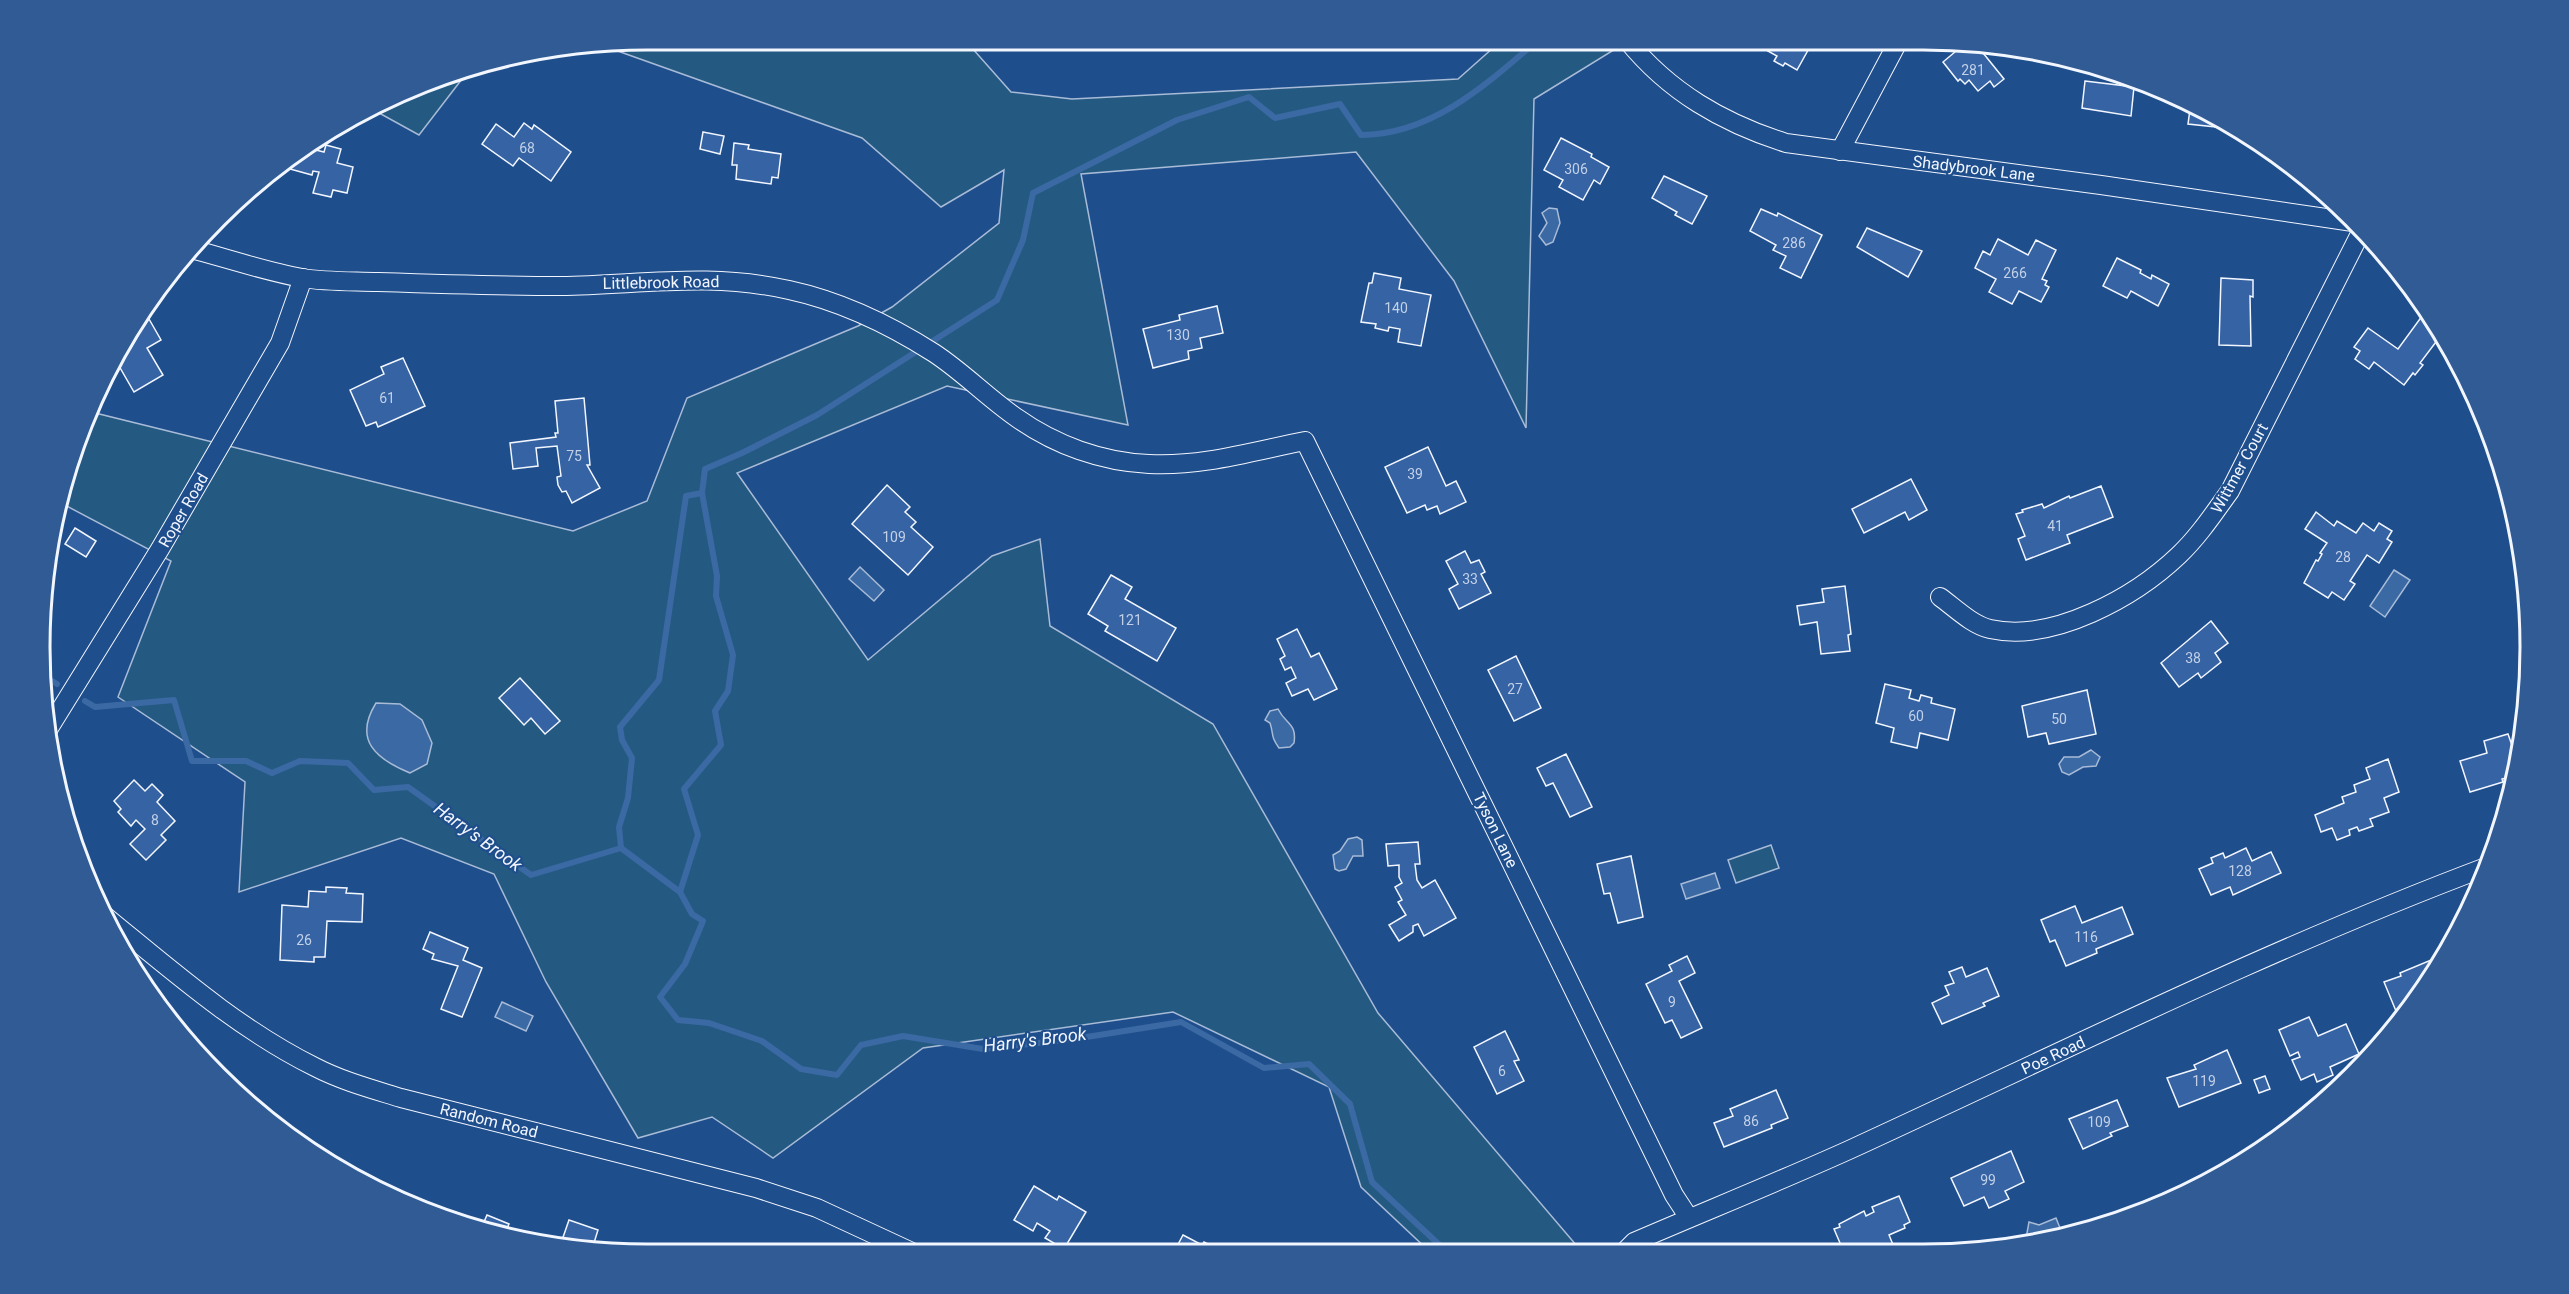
<svg xmlns="http://www.w3.org/2000/svg" width="2569" height="1294" font-family="Roboto,sans-serif">
  <rect width="100%" height="100%" fill="#1f4e8c"/>
  <!-- green -->
  <g fill="#245a82" stroke="#a8bbd7" stroke-width="1.5">
    <path d="M647 39H964L1011 92 1072 99 1458 79 1502 40H1630L1534 99 1526 428 1454 281 1356 152 1081 174 1128 425 947 386 737 473 868 660 992 556 1040 539 1050 626 1213 724 1378 1013 1577 1246V1251H1429L1361 1187 1329 1087 1173 1012 923 1048 773 1158 712 1117 638 1138 546 982 494 874 401 838 239 892 245 782 118 697 171 561 59 502 87 411 573 531 647 501 687 398 858 326 892 307 999 223 1004 170 941 207 862 138 598 44Z"/>
    <path d="M472 66 419 135 370 108 451 71Z"/>
    <path d="M1771 845 1779 868 1736 883 1728 860Z"/>
  </g>
  <!-- water -->
  <g fill="#3b69a3" stroke="#a8bbd7" stroke-width="1.5">
    <path d="M1549 208 1557 209 1560 223 1553 242 1546 245 1539 236 1547 223 1542 213Z"/>
    <path d="M860 567 884 590 874 601 849 579Z"/>
    <path d="M2394 570 2410 580 2385 617 2370 606Z"/>
    <path d="M376 703 400 704 422 720 432 743 427 764 410 773C376 759 353 740 376 703Z"/>
    <path d="M1278 709C1286 725 1297 723 1294 743L1290 747 1279 748C1270 735 1274 735 1270 723L1265 720 1270 711Z"/>
    <path d="M2091 750 2100 757 2096 766 2083 767 2069 775 2062 772 2059 764 2064 757H2079Z"/>
    <path d="M1357 837 1362 840 1363 856H1353L1346 869 1339 871 1335 869 1333 855 1340 851 1348 839Z"/>
    <path d="M1715 873 1720 888 1686 899 1681 884Z"/>
    <path d="M502 1002 533 1016 526 1031 495 1017Z"/>
    <path d="M2056 1218 2062 1233 2025 1244 2029 1222 2039 1225Z"/>
  </g>
  <g fill="none" stroke-linecap="round" stroke-linejoin="round">
    <!-- stream -->
    <g stroke="#3b69a3" stroke-width="6">
      <path d="M42 675 57 684"/>
      <path d="M85 701 95 707 174 700 192 761H246L272 773 300 761 348 763 374 790 408 787 531 875 621 848 680 892 692 914 703 921 685 964 660 997 678 1020 709 1023 762 1041 801 1069 837 1075 861 1045 903 1036 983 1049 1074 1039 1181 1022 1264 1068 1309 1064 1350 1104 1372 1182 1446 1251"/>
      <path d="M621 848 619 827 628 798 632 758 622 740 620 727 659 680 686 496 702 493 705 469 742 453 817 415 997 300 1023 240 1033 193 1177 120 1249 97 1275 118 1340 104 1361 135C1432 135 1488 83 1538 40"/>
      <path d="M680 892 698 835 684 789 721 745 715 711 728 691 733 655 716 596 717 576 702 493"/>
    </g>
  </g>
  <!-- building -->
  <g fill="#3563a3" stroke="#f2f6ff" stroke-width="1.5">
    <path d="M1756 40H1807L1812 43 1797 70 1785 63 1783 66 1774 61 1777 56 1757 45 1759 42Z"/>
    <path d="M1968 41 1975 43 2004 79 1994 87 1990 81 1978 91 1969 80 1965 84 1960 79 1958 81 1943 62Z"/>
    <path d="M2085 81 2134 87 2131 116 2082 108Z"/>
    <path d="M2191 102 2235 129 2188 124Z"/>
    <path d="M524 123 532 129 534 125 571 152 551 181 519 158 513 166 482 144 496 124 514 137Z"/>
    <path d="M703 132 724 136 720 154 700 149Z"/>
    <path d="M1561 138 1592 154 1591 157 1609 167 1600 184 1594 180 1583 200 1559 187 1563 180 1544 170Z"/>
    <path d="M734 143 749 145 748 149 781 154 778 178 772 177 771 184 736 179 737 165H732Z"/>
    <path d="M326 145 341 149 337 163 353 167 347 193 333 190 331 197 313 193 319 172 313 171 312 175 290 169 294 153 304 147 324 152Z"/>
    <path d="M1664 176 1707 196 1692 224 1675 215 1677 212 1652 198Z"/>
    <path d="M1761 209 1777 216 1778 213 1822 235 1801 278 1780 268 1786 256 1773 250 1776 245 1750 231Z"/>
    <path d="M1867 228 1922 251 1908 277 1857 247Z"/>
    <path d="M1998 239 2028 255 2036 240 2056 250 2042 279 2047 281 2045 285 2049 287 2041 302 2019 291 2012 304 1989 292 1996 279 1975 268 1983 251 1990 255Z"/>
    <path d="M2117 258 2141 270 2140 273 2151 279 2152 275 2169 284 2158 306 2131 291 2127 298 2103 286Z"/>
    <path d="M1374 273 1401 278 1399 289 1431 295 1421 346 1398 342 1400 329 1389 327 1388 331 1375 328 1376 324 1361 322 1369 283H1372Z"/>
    <path d="M2221 278 2253 280V297L2250 296 2251 346 2219 345Z"/>
    <path d="M1217 306 1223 333 1200 338 1202 348 1188 351 1189 359 1153 368 1143 329 1180 320 1179 315Z"/>
    <path d="M2425 312 2442 334 2420 363 2423 365 2415 375 2413 373 2404 385 2374 362 2369 369 2355 359 2360 351 2354 347 2368 328 2398 349Z"/>
    <path d="M149 319 161 340 147 348 163 375 134 392 115 359 130 330Z"/>
    <path d="M403 358 425 406 378 427 376 422 366 426 350 390 384 374 381 367Z"/>
    <path d="M584 398 590 465H587L600 488 572 503 566 491 562 492 558 485 557 477 561 476 557 446 536 448 538 466 513 469 510 443 556 437 555 433H558L555 401Z"/>
    <path d="M1428 447 1446 486 1456 481 1466 502 1440 514 1437 506 1427 510 1425 505 1407 513 1385 467Z"/>
    <path d="M1911 479 1927 510 1909 520 1905 512 1864 533 1852 509Z"/>
    <path d="M887 485 910 507 905 512 916 522 911 527 933 547 908 575 852 524Z"/>
    <path d="M2101 486 2113 517 2067 535 2070 543 2026 560 2018 539 2025 536 2016 514 2023 512 2022 510 2042 504 2044 508 2069 496 2070 498Z"/>
    <path d="M2316 512 2334 526 2337 521 2356 533 2363 523 2374 531 2379 523 2392 531 2387 539 2392 542 2379 563 2367 555 2350 581 2355 584 2344 600 2332 592 2328 598 2304 583 2316 560 2318 561 2322 554 2320 553 2327 543 2305 529Z"/>
    <path d="M75 528 96 541 86 557 65 544Z"/>
    <path d="M1465 551 1471 563 1479 560 1485 572 1481 574 1491 593 1459 609 1449 589 1458 584 1446 561Z"/>
    <path d="M1111 575 1132 587 1125 599 1176 628 1157 661 1105 631 1108 626 1088 614Z"/>
    <path d="M1845 586 1851 634 1848 635 1850 651 1821 654 1817 622 1800 625 1797 606 1824 602 1822 589Z"/>
    <path d="M2211 621 2228 643 2215 653 2221 662 2201 678 2198 673 2179 687 2161 663Z"/>
    <path d="M1297 629 1311 657 1319 653 1337 689 1314 700 1308 689 1292 696 1286 683 1296 678 1291 667 1285 670 1280 659 1285 656 1277 639Z"/>
    <path d="M1516 656 1541 708 1514 721 1488 670Z"/>
    <path d="M520 678 560 721 545 734 531 718 524 725 499 698Z"/>
    <path d="M1885 684 1911 690 1909 698 1919 701 1921 695 1932 698 1931 703 1955 709 1948 740 1920 733 1917 748 1891 742 1894 728 1876 723Z"/>
    <path d="M2087 690 2096 734 2049 744 2046 733 2028 737 2022 706Z"/>
    <path d="M2508 734 2514 751 2518 750 2514 776 2502 779 2503 782 2470 792 2460 761 2487 753 2484 741Z"/>
    <path d="M1566 754 1592 807 1570 817 1553 783 1546 786 1537 768Z"/>
    <path d="M2388 759 2399 792 2384 798 2389 812 2370 819 2373 826 2359 831 2357 827 2349 830 2350 835 2337 840 2332 828 2321 832 2315 815 2344 803 2342 797 2356 792 2354 785 2370 779 2366 768Z"/>
    <path d="M134 780 145 791 152 784 163 795 157 802 175 821 161 835 166 840 146 860 130 844 145 829 136 820 131 826 118 812 121 809 114 801Z"/>
    <path d="M1418 842 1420 864H1415L1417 880 1422 888 1435 880 1456 918 1424 936 1418 924 1413 926V932L1399 941 1389 925 1406 915 1398 902 1402 900 1395 887 1402 883 1399 877V865L1388 866 1386 844Z"/>
    <path d="M2246 848 2252 861 2271 852 2281 873 2233 895 2230 887 2211 895 2199 869 2213 863 2211 858 2223 853 2225 858Z"/>
    <path d="M1631 856 1643 917 1618 923 1610 893 1604 894 1597 864Z"/>
    <path d="M326 887 347 888 346 893 363 894 362 922 327 921 325 957H314V962L280 960 282 905 308 907 309 891 326 892Z"/>
    <path d="M2075 906 2082 923 2122 907 2133 934 2096 949 2097 953 2066 966 2055 940 2050 942 2041 920Z"/>
    <path d="M430 932 468 948 463 960 482 968 462 1017 441 1009 458 966 432 959 434 954 423 949Z"/>
    <path d="M2443 955 2412 1004 2396 1011 2384 982 2401 976 2400 973Z"/>
    <path d="M1687 956 1695 973 1679 981 1702 1028 1681 1038 1672 1020 1665 1023 1646 984 1672 971 1669 965Z"/>
    <path d="M1962 967 1966 977 1987 968 1999 996 1983 1003 1985 1006 1942 1024 1932 1003 1949 995 1945 986 1954 983 1949 972Z"/>
    <path d="M2309 1017 2318 1036 2346 1024 2359 1054 2330 1067 2333 1075 2317 1082 2314 1074 2301 1080 2292 1060 2300 1057 2298 1052 2290 1056 2279 1030Z"/>
    <path d="M1505 1031 1519 1060 1514 1061 1524 1081 1497 1094 1474 1047Z"/>
    <path d="M2227 1050 2241 1083 2179 1107 2167 1078 2196 1069 2194 1065Z"/>
    <path d="M2265 1076 2270 1089 2259 1093 2254 1080Z"/>
    <path d="M1776 1090 1788 1118 1771 1125 1772 1128 1724 1147 1714 1123 1733 1116 1730 1109Z"/>
    <path d="M2117 1100 2128 1126 2110 1133 2112 1136 2083 1149 2069 1119Z"/>
    <path d="M2011 1151 2024 1182 2005 1191 2009 1199 1989 1208 1984 1197 1964 1206 1951 1178Z"/>
    <path d="M1034 1186 1057 1200 1059 1196 1086 1212 1064 1249 1045 1238 1050 1231 1037 1223 1033 1231 1014 1220Z"/>
    <path d="M1899 1196 1910 1222 1904 1225 1905 1228 1889 1235 1894 1247 1887 1250H1869L1866 1245 1855 1250H1843L1834 1229 1840 1227 1839 1224 1864 1211 1866 1216 1874 1212 1872 1207Z"/>
    <path d="M487 1215 509 1224 503 1237 480 1231Z"/>
    <path d="M569 1220 598 1230 593 1246 617 1254 560 1246Z"/>
    <path d="M1183 1235 1202 1245 1204 1242 1220 1250 1218 1252H1174Z"/>
  </g>
  <g fill="none" stroke-linecap="round" stroke-linejoin="round">
    <defs>
      <g id="street">
        <path d="M1627 40C1669 92 1723 123 1786 143L2101 185 2353 222"/>
        <path d="M1840 151 1899 40"/>
        <path d="M188 248C226 258 264 271 302 278 327 282 354 281 378 282 439 284 500 286 561 286 640 285 709 272 789 290 840 301 890 325 934 353 963 372 988 398 1017 418 1055 445 1102 462 1149 464 1201 467 1254 451 1305 441L1674 1195 1689 1218"/>
        <path d="M1940 597C1954 607 1972 625 1990 629 2053 643 2135 597 2179 555 2199 536 2214 513 2230 491L2362 230"/>
        <path d="M46 733 160 549 280 343 303 278"/>
        <path d="M100 912C168 967 236 1028 315 1067 342 1081 372 1089 401 1098L756 1188 817 1208 914 1253"/>
        <path d="M1625 1251 1634 1242C1706 1211 1778 1182 1849 1150 2060 1053 2268 949 2486 867"/>
      </g>
    </defs>
    <!-- street casing -->
    <use href="#street" stroke="#f2f6ff" stroke-width="20"/>
    <!-- street -->
    <use href="#street" stroke="#1f4e8c" stroke-width="18"/>
  </g>
  <g text-anchor="middle" stroke-width="4.5" stroke-linejoin="round" paint-order="stroke">
    <!-- number labels -->
    <g font-size="14" fill="#c3d1e8">
      <text x="1973" y="75">281</text>
      <text x="527" y="153">68</text>
      <text x="1576" y="174">306</text>
      <text x="1794" y="248">286</text>
      <text x="2015" y="278">266</text>
      <text x="1396" y="313">140</text>
      <text x="1178" y="340">130</text>
      <text x="387" y="403">61</text>
      <text x="574" y="461">75</text>
      <text x="1415" y="479">39</text>
      <text x="2055" y="531">41</text>
      <text x="894" y="542">109</text>
      <text x="2343" y="562">28</text>
      <text x="1470" y="584">33</text>
      <text x="1130" y="625">121</text>
      <text x="2193" y="663">38</text>
      <text x="1515" y="694">27</text>
      <text x="1916" y="721">60</text>
      <text x="2059" y="724">50</text>
      <text x="155" y="825">8</text>
      <text x="2240" y="876">128</text>
      <text x="2086" y="942">116</text>
      <text x="304" y="945">26</text>
      <text x="1672" y="1007">9</text>
      <text x="1502" y="1076">6</text>
      <text x="2204" y="1086">119</text>
      <text x="1751" y="1126">86</text>
      <text x="2099" y="1127">109</text>
      <text x="1988" y="1185">99</text>
    </g>
    <!-- street labels -->
    <g font-size="16" fill="#f2f6ff" stroke="#1f4e8c">
      <text transform="translate(1974 168) rotate(7)" y="6">Shadybrook Lane</text>
      <text transform="translate(661 282) rotate(-1)" y="6">Littlebrook Road</text>
      <text transform="translate(2239 468) rotate(-61)" y="6">Wittmer Court</text>
      <text transform="translate(183 510) rotate(-60)" y="6">Roper Road</text>
      <text transform="translate(1496 830) rotate(64)" y="6">Tyson Lane</text>
      <text transform="translate(2053 1055) rotate(-25)" y="6">Poe Road</text>
      <text transform="translate(489 1120) rotate(14)" y="6">Random Road</text>
    </g>
    <!-- water labels -->
    <g font-size="18" font-style="italic" fill="#f2f6ff" stroke="#1f4e8c">
      <text transform="translate(478 837) rotate(36)" y="6">Harry's Brook</text>
      <text transform="translate(1035 1040) rotate(-7)" y="6">Harry's Brook</text>
    </g>
  </g>
  <!-- crop -->
  <path d="M0 0H2569V1294H0ZM647 50H1923A597 597 0 0 1 2520 647V647A597 597 0 0 1 1923 1244H647A597 597 0 0 1 50 647V647A597 597 0 0 1 647 50Z" fill="#305b95" fill-rule="evenodd"/>
  <path fill="none" stroke="#f2f6ff" stroke-width="3" d="M647 50H1923A597 597 0 0 1 2520 647V647A597 597 0 0 1 1923 1244H647A597 597 0 0 1 50 647V647A597 597 0 0 1 647 50Z"/>
</svg>
